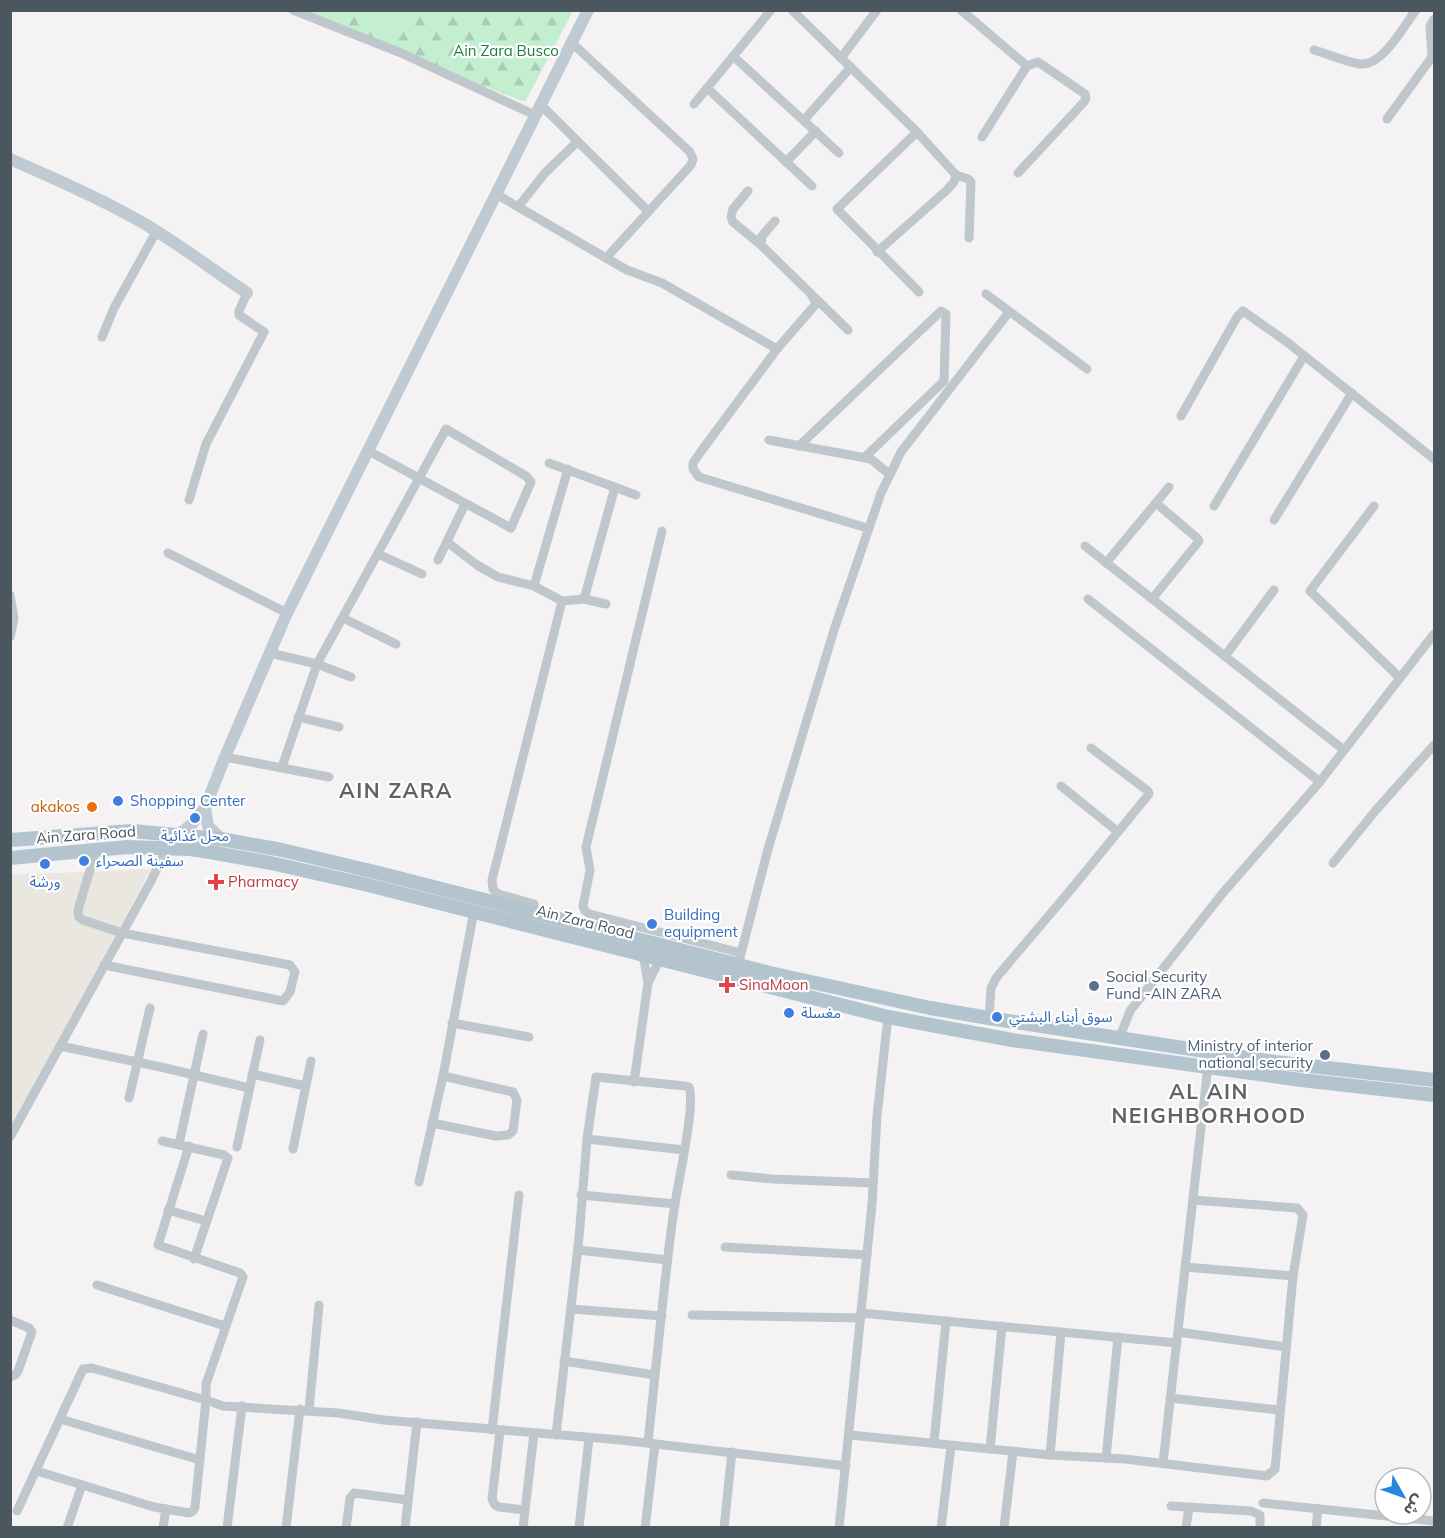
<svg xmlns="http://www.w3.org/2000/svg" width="1445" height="1538" font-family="Mulish,'Noto Sans Arabic',sans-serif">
  <defs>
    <pattern id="forest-firs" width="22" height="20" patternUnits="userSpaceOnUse" patternTransform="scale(1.5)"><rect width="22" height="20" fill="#c4eed0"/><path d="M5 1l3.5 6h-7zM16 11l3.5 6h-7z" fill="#aaceb5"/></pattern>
  </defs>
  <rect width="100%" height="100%" fill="#f4f2f2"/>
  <!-- commercial -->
  <path fill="#eae6e0" d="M151 869 11 1130V875Z"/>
  <!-- forest -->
  <path fill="url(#forest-firs)" d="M285 11H573L525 102Z"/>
  <!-- pitch -->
  <path fill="#c4eed0" d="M349 11H409L382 40Z"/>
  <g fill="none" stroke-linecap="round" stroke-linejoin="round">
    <!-- minor -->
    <g stroke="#bfc7cd" stroke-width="9">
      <path d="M293 10 401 53 535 115"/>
      <path d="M792 10 917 132 956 175 954 182 947 190 877 252"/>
      <path d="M961 10 1027 66"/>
      <path d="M572 43 690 152 693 159 691 165 606 258"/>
      <path d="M1314 50C1328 54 1345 62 1360 64 1383 66 1403 27 1416 10"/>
      <path d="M733 56 839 153"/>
      <path d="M841 58 877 10"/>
      <path d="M707 88 812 186"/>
      <path d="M540 104 648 211"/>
      <path d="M694 104 771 10"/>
      <path d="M1387 119 1432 57 1430 26 1434 19"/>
      <path d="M804 120 851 67"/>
      <path d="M917 132 837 209 919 292"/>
      <path d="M982 137 1027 66 1038 62 1041 64 1085 94 1086 98 1084 102 1018 173"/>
      <path d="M786 162 816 131"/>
      <path d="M956 175 968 179 971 182 969 238"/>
      <path d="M748 191 733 209 731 217 733 222 761 245"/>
      <path d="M496 194 606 258 627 270 662 283 777 349"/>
      <path d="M518 207 545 173 577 142"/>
      <path d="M775 221 762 236 761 245 848 330"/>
      <path d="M986 294 1087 369"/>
      <path d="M812 296 816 303 815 305 777 349 702 450 693 463V469L699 477 867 528"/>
      <path d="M102 337 114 308 156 232"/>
      <path d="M1181 416 1237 317 1243 311 1287 342 1434 459"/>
      <path d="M769 440 871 459 889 474"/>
      <path d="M799 446 941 311 946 314 944 381 864 458"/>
      <path d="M549 463 636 495"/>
      <path d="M189 500 206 444 264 332 239 315V311L247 293"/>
      <path d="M1214 506 1304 356"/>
      <path d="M1374 506 1310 591 1400 678"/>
      <path d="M1274 520 1352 393"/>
      <path d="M662 531 586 847 590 870 583 906 585 911 590 914 741 953"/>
      <path d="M447 542 477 565 498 577 534 586 562 601 584 599 606 604"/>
      <path d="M1085 546 1344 750"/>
      <path d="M168 553 287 613"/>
      <path d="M378 554 422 574"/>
      <path d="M438 560 465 504"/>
      <path d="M1106 563 1169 487"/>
      <path d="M534 586 568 469"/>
      <path d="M10 595 14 619 10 637"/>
      <path d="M584 599 615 487"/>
      <path d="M1088 599 1320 782"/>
      <path d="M1152 599 1199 541 1197 538 1156 503"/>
      <path d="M343 618 396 644"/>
      <path d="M270 653 317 664 351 677"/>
      <path d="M1225 656 1274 590"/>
      <path d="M298 717 339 727"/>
      <path d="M225 757 329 777"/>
      <path d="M282 767 317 664 446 429 526 476 531 482 511 528 367 450"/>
      <path d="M1061 786 1117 831"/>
      <path d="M96 850 78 910 79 917 83 920 122 933 290 965 295 972 290 992 283 1001 104 965"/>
      <path d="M1333 863 1376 810 1434 745"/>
      <path d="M534 904 498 894 493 889 492 880 562 601"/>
      <path d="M738 965 768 849 834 630 881 493 901 452 1009 312"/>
      <path d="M648 983 660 959"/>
      <path d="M989 1018 991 988 996 978 1073 887 1149 794 1148 791 1091 748"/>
      <path d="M452 1023 529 1037"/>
      <path d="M1119 1039 1130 1011 1147 989 1222 894 1318 784 1434 634"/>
      <path d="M60 1046 161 1067 249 1088"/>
      <path d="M252 1074 305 1086"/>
      <path d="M634 1082 648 983 643 954"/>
      <path d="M129 1098 150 1008"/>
      <path d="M432 1123 496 1136 508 1135 513 1131 517 1100 513 1092 443 1076"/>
      <path d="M10 1137 151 881 167 848"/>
      <path d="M162 1141 224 1155 228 1158 194 1259"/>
      <path d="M179 1144 203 1034"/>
      <path d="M189 1146 158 1245 240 1273 243 1277 206 1384V1400L223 1406 338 1413 384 1420 621 1440 846 1466"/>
      <path d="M237 1147 260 1040"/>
      <path d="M293 1149 311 1061"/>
      <path d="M731 1175 773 1179 873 1183"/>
      <path d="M419 1182 443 1076 474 911"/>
      <path d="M581 1195 675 1204"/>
      <path d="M168 1210 206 1221"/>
      <path d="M725 1247 867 1255"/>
      <path d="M578 1250 668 1260"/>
      <path d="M1185 1267 1293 1276"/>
      <path d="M97 1285 225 1326"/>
      <path d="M571 1309 662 1316"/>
      <path d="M861 1313 1177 1343"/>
      <path d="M692 1315 861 1318"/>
      <path d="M10 1320 29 1328 32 1332 18 1371 15 1375 10 1377"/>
      <path d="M1178 1332 1286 1347"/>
      <path d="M564 1361 655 1375C661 1320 666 1265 674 1210 677 1186 696 1106 689 1087L685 1086 596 1077 587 1139 684 1150"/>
      <path d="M1170 1398 1279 1410"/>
      <path d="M309 1410 319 1305"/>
      <path d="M60 1419 200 1460"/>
      <path d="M492 1430 519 1195"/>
      <path d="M500 1431 492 1499 495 1505 499 1507 524 1510"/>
      <path d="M556 1435 579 1238 587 1139"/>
      <path d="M850 1435 1050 1455 1125 1459 1267 1476 1275 1469 1293 1276 1303 1215 1297 1208 1193 1200"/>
      <path d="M934 1442 946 1321"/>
      <path d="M648 1443 655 1375"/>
      <path d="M990 1449 1002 1326"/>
      <path d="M1050 1455 1061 1332"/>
      <path d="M1106 1458 1118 1337"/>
      <path d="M1163 1463 1208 1066"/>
      <path d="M1263 1503 1434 1521"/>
      <path d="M1171 1506 1251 1511 1260 1515V1528"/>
      <path d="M17 1511 83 1369 92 1368 206 1400 195 1507 193 1511 189 1513 154 1507 37 1471"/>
      <path d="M67 1528 82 1485"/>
      <path d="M163 1528 166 1509"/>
      <path d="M227 1528 242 1406"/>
      <path d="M286 1528 300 1409"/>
      <path d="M346 1528 350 1498 354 1493 408 1500"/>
      <path d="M405 1528 417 1422"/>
      <path d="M523 1528 534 1433"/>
      <path d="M579 1528 589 1438"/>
      <path d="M645 1528 655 1444"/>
      <path d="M724 1528 732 1452"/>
      <path d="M839 1528 872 1204 877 1116 888 1017"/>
      <path d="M941 1528 951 1446"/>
      <path d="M1004 1528 1013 1451"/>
      <path d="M1186 1528 1189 1507"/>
      <path d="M1316 1528 1318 1509"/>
    </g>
    <!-- secondary -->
    <g stroke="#bfcad2" stroke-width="12">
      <path d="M10 159C53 178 95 196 136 219 174 240 210 268 247 293"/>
      <path d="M205 808 208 826 221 839"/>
      <path d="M179 834 191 825 205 808 225 757 287 613 588 10"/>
    </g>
    <!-- primary -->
    <g stroke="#b4c4ce" stroke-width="14">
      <path d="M10 840 132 831 221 839 282 850 379 873 770 973 930 1008 989 1018 1275 1062 1434 1080"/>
      <path d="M10 858 127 847 190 849 210 852 271 863 368 885 888 1017 1012 1040 1301 1080 1434 1095"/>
    </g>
  </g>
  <!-- markers -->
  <g fill="#3f7fe0" stroke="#fff" stroke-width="2">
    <circle cx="118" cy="801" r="6"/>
    <circle cx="195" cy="818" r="6"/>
    <circle cx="84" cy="861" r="6"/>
    <circle cx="45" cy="864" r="6"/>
    <circle cx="652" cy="924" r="6"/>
    <circle cx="789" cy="1013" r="6"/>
    <circle cx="997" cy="1017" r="6"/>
  </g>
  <circle fill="#e8710a" stroke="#fff" stroke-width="2" cx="92" cy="807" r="6"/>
  <g fill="#e0444e" stroke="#fff" stroke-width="2">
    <path d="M213 873h6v6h6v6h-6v6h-6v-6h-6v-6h6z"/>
    <path d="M724 976h6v6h6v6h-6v6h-6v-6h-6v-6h6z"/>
  </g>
  <g fill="#5c6f8a" stroke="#fff" stroke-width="2">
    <circle cx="1094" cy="986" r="6"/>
    <circle cx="1325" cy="1055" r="6"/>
  </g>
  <g text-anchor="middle" stroke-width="4.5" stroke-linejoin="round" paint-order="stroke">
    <!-- park labels -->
    <g font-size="15" fill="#1e7d43" stroke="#fff">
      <text x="506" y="56">Ain Zara Busco</text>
    </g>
    <!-- shop labels -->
    <g font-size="15" fill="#366cbe" stroke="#fff" text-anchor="start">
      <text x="130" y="806">Shopping Center</text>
      <text x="195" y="841" text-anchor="middle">محل غذائية</text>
      <text x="96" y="866">سفينة الصحراء</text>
      <text x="45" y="887" text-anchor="middle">ورشة</text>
      <text x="664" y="920">Building<tspan x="664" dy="17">equipment</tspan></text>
      <text x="801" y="1018">مغسلة</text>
      <text x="1009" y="1022">سوق أبناء البشتي</text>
    </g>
    <!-- food labels -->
    <g font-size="15" fill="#c56008" stroke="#fff" text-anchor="end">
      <text x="80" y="812">akakos</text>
    </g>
    <!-- street labels -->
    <g font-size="15" fill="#4b575e" stroke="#fff">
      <text transform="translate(86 835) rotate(-4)" y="5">Ain Zara Road</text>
      <text transform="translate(585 922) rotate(14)" y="5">Ain Zara Road</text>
    </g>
    <!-- health labels -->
    <g font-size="15" fill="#be3a42" stroke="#fff" text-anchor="start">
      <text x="228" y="887">Pharmacy</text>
      <text x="739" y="990">SinaMoon</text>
    </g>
    <!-- service labels -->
    <g font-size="15" fill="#4e5e75" stroke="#fff" text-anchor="start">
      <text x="1106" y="982">Social Security<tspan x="1106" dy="17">Fund -AIN ZARA</tspan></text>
      <text x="1313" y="1051" text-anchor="end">Ministry of interior<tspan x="1313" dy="17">national security</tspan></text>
    </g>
    <!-- district labels -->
    <g font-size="21" font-weight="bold" letter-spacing="1.5" fill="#5f6366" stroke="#fff">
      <text x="396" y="798">AIN ZARA</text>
      <text x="1209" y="1099">AL AIN<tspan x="1209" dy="24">NEIGHBORHOOD</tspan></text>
    </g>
  </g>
  <!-- border -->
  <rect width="1445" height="1538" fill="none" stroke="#4b575e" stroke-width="24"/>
  <!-- north arrow -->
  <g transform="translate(1403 1496) rotate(130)"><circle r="28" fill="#ffffff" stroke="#b7bcbf" stroke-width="1.5"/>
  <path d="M0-4.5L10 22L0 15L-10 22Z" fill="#2588db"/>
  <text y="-9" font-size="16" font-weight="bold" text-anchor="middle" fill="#4b575e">ش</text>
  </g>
</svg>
